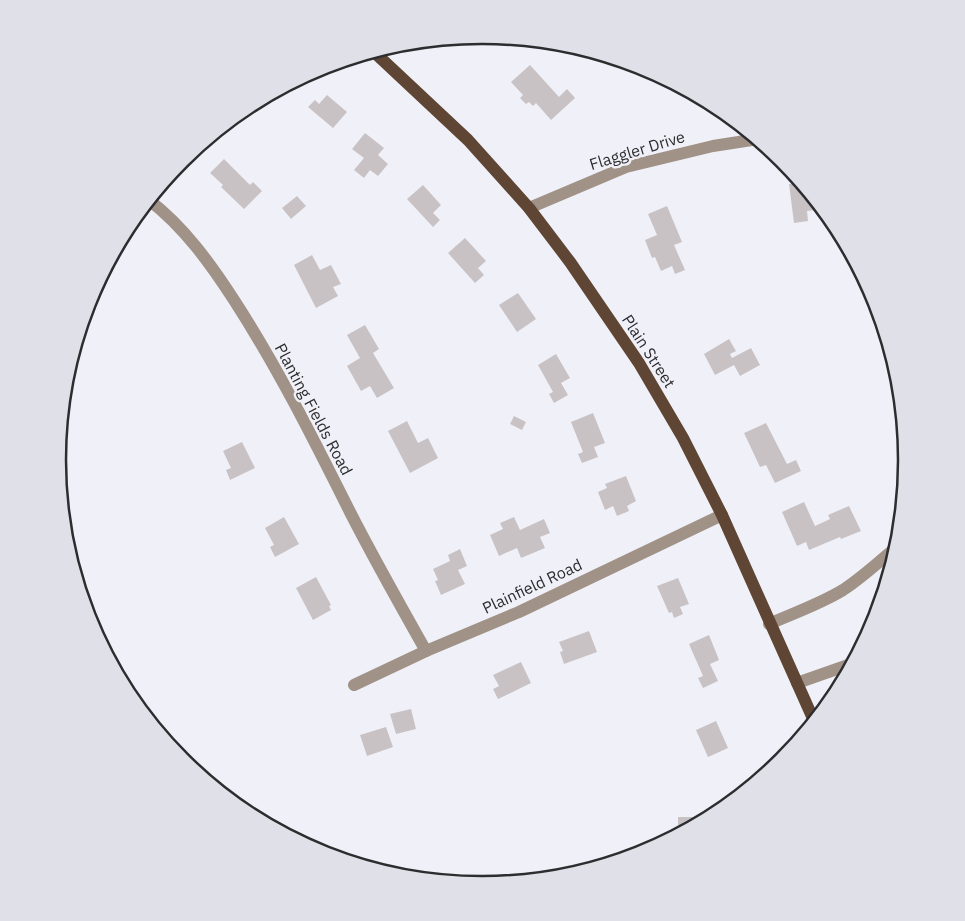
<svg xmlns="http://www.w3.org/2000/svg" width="965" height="921" font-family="'IBM Plex Sans',sans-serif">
  <rect width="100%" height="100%" fill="#f0f1f8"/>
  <!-- building -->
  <g fill="#c9c2c5">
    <path d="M530 65 559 97 567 89 575 98 551 120 536 103 533 106 529 102 526 104 520 98 523 95 511 82Z"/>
    <path d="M327 95 347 112 333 128 308 107 315 100 319 104Z"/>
    <path d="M365 133 384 148 378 155 388 164 378 176 370 170 364 178 354 170 364 158 352 149Z"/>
    <path d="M224 159 250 185 253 182 262 191 244 209 221 187 223 185 210 173Z"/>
    <path d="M802 183 824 209 807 211 808 221 794 223 789 184Z"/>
    <path d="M423 185 441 205 433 213 440 220 433 227 407 199Z"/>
    <path d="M297 196 306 206 291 219 282 208Z"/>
    <path d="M667 206 682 242 674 245 685 270 675 274 672 266 661 271 655 257 652 258 645 240 657 235 648 214Z"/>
    <path d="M465 238 486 261 478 268 484 275 475 283 448 253Z"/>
    <path d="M312 255 320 270 331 265 341 284 333 287 338 296 316 308 294 265Z"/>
    <path d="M518 293 536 319 517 332 499 305Z"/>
    <path d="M365 325 379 349 373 353 394 388 377 398 370 386 361 391 347 366 360 358 347 335Z"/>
    <path d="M729 339 736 351 730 354 732 358 751 348 760 365 740 376 734 365 715 375 704 354Z"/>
    <path d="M556 354 570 378 561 383 568 395 554 403 549 394 553 392 538 365Z"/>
    <path d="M593 413 605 443 594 447 598 457 582 463 578 454 583 452 571 422Z"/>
    <path d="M514 416 526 422 522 430 510 424Z"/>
    <path d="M407 421 418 443 428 438 438 458 410 473 388 431Z"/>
    <path d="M766 423 787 464 796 460 801 471 775 483 766 465 760 467 744 433Z"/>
    <path d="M242 442 255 468 230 480 226 470 231 468 223 451Z"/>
    <path d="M626 476 636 501 627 506 629 511 617 516 613 506 605 510 598 492 607 488 605 484Z"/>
    <path d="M804 502 815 526 830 519 828 515 849 506 861 531 841 539 840 537 809 550 806 542 797 546 782 512Z"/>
    <path d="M284 517 299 544 275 557 270 547 274 545 265 528Z"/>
    <path d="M514 517 520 530 544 519 550 533 540 537 545 548 521 558 517 548 499 556 490 535 503 529 500 523Z"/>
    <path d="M460 549 467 566 458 570 465 584 441 595 435 581 438 580 433 569 450 561 448 555Z"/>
    <path d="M316 577 331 605 329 606 331 610 313 620 296 588Z"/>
    <path d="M678 578 689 604 680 607 683 614 674 618 672 612 669 613 657 586Z"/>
    <path d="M589 631 597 652 564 664 560 652 563 651 559 642Z"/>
    <path d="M709 635 719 660 710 664 718 681 703 688 698 678 703 676 689 644Z"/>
    <path d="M521 662 531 683 498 699 493 689 499 686 493 675Z"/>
    <path d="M411 709 416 729 396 734 390 714Z"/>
    <path d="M716 721 728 748 708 757 696 730Z"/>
    <path d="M386 727 393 747 367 756 360 735Z"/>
    <path d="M678 817H693L694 827H678Z"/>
  </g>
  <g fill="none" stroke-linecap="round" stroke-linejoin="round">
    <!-- street -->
    <g stroke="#a19288" stroke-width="12">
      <path d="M149 200C184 227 210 263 234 300 278 368 314 440 350 512 374 559 400 605 426 651"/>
      <path d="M529 208 626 167 713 146 758 139"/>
      <path d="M769 624C794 613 820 604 843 590 863 577 881 560 900 544"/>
      <path d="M797 683 854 663"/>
      <path d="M354 685 426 651 519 612 722 515"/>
    </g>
    <!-- primary -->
    <path stroke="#5f4534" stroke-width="12" d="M373 51 468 140 529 208 570 262 639 363 683 438 722 515 815 723"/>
  </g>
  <g text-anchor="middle" stroke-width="5" stroke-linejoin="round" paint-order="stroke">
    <!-- street labels -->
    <g font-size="16" fill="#2d2d30" stroke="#f0f1f8">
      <text transform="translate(637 150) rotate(-17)" y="6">Flaggler Drive</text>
      <text transform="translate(649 351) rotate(57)" y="6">Plain Street</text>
      <text transform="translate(314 409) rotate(62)" y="6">Planting Fields Road</text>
      <text transform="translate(532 586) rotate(-25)" y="6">Plainfield Road</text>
    </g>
  </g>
  <!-- crop -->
  <path d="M0 0H965V921H0ZM66 460a416 416 0 1 1 832 0a416 416 0 1 1-832 0Z" fill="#e0e1e8" fill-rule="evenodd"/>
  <path fill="none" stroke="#2d2d30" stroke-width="2.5" d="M66 460a416 416 0 1 1 832 0a416 416 0 1 1-832 0Z"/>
</svg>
